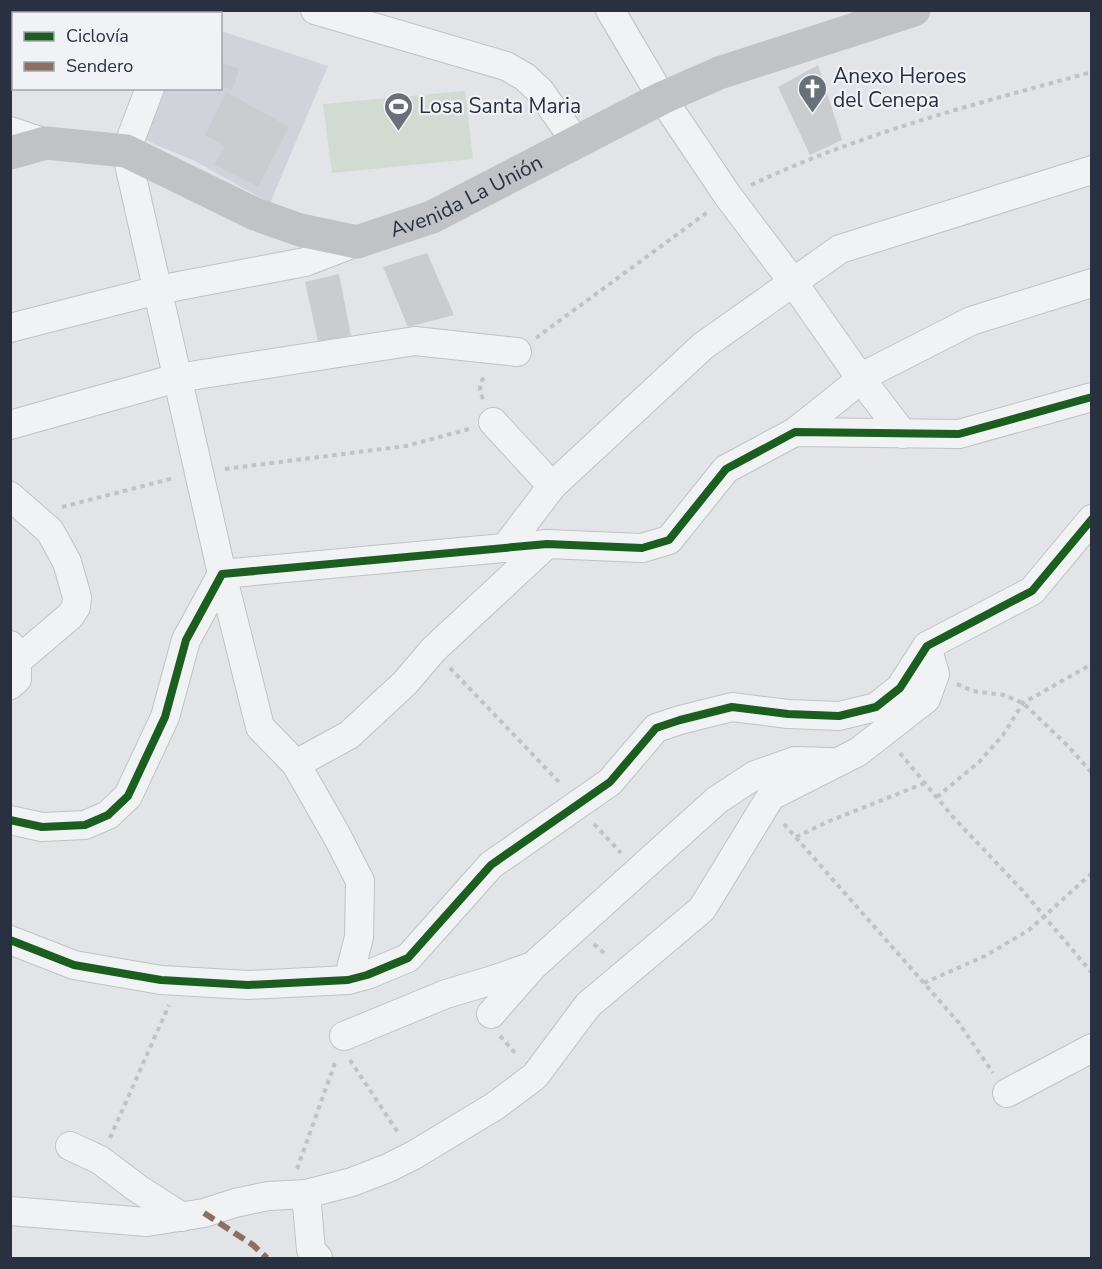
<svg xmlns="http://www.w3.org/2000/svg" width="1102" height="1269" font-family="'Nunito Sans',sans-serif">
  <rect width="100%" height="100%" fill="#e2e4e7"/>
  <!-- built -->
  <path fill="#d0d3da" d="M221 31 328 66 270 203 193 160 156 145 143 138 157 89 220 88Z"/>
  <!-- green -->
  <path fill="#d2dbd2" d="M465 91 473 159 332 173 323 104Z"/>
  <!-- building -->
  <g fill="#cacccf">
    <path d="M220 62 239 69 232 90 220 86Z"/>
    <path d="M818 65 842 140 810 155 778 87Z"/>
    <path d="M226 92 289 127 258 187 214 164 225 147 205 135Z"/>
    <path d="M427 253 454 315 408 327 383 267Z"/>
    <path d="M339 274 351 336 318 341 305 282Z"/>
  </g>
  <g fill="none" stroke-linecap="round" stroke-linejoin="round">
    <defs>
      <g id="street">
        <path d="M315 10 506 66 525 77 540 91 576 142"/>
        <path d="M610 10 662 98 728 196 793 282 861 379 903 434"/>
        <path d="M150 88 126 151 222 574 260 727 296 764 337 836 360 881 359 937 348 980"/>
        <path d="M10 131 46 143"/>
        <path d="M10 328 158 290 305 262 357 242"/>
        <path d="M493 422 552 486"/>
        <path d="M10 425 177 378 415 341 517 352"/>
        <path d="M795 432 869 373 971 321 1092 283"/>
        <path d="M10 496 50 531 67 562 77 597 76 607 70 616 17 661"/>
        <path d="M505 548 552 486 703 346 840 249 1092 170"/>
        <path d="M10 645 17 661V679L10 685"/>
        <path d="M296 764 349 735 405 683 433 650 547 544"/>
        <path d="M10 820 42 827 85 825 108 815 128 796 165 717 186 640 222 574 547 544 642 548 669 540 726 469 795 432 959 434 1092 397"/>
        <path d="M10 940 74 965 161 980 248 985 348 980 367 975 408 958 491 865 610 782 656 728 680 720 732 707 788 714 839 716 876 707 900 688 927 646 1032 591 1092 519"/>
        <path d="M491 1014 533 966 717 800 755 775 795 761 830 762"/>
        <path d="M344 1036 446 994 496 979 530 967"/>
        <path d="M1007 1093 1092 1048"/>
        <path d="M70 1146 100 1160 137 1188 182 1217"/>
        <path d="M306 1194 311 1250 318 1258"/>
        <path d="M10 1211 147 1222 204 1213 235 1203 268 1196 306 1194 352 1182 388 1168 414 1155 495 1106 535 1076 588 1005 702 909 771 796 858 752 926 699 935 674 927 646"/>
      </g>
    </defs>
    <!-- street casing -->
    <use href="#street" stroke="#c0c2c5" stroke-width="30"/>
    <!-- path -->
    <g stroke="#c1c2c7" stroke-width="4" stroke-dasharray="4.5 4.5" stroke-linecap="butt">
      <path d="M751 185C861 133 975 104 1092 72"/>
      <path d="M536 338 709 211"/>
      <path d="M483 399C479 389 478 382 487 375"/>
      <path d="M225 469 406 446 469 429"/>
      <path d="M62 507 174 478"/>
      <path d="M450 668 561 784"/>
      <path d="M957 684 973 691 1004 695 1023 703 1069 747 1092 773"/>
      <path d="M900 753 953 817 1022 890 1092 973"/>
      <path d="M937 797 979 762 1003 735 1023 703 1092 664"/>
      <path d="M594 824 621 853"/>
      <path d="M784 824 959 1023 993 1073"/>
      <path d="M796 837 827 822 925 783"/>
      <path d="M594 944 606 955"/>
      <path d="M924 983 985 956 1029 930 1092 873"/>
      <path d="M500 1036 517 1055"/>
      <path d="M350 1060 399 1134"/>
      <path d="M110 1138 169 1005"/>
      <path d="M297 1169 336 1060"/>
    </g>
    <!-- street -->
    <use href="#street" stroke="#f1f2f4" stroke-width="28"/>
    <!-- secondary -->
    <path stroke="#c0c2c6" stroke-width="33" id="s1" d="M10 153 46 143 126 151 255 214 300 230 357 242 432 217 662 98 719 73 914 10"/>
    <!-- quiet -->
    <path stroke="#8d6e63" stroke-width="6" stroke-dasharray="12 6" stroke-linecap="butt" d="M204 1213 253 1245 267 1258"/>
    <defs>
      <g id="cycleway">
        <path d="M10 820 42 827 85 825 108 815 128 796 165 717 186 640 222 574 547 544 642 548 669 540 726 469 795 432 959 434 1092 397"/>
        <path d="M10 940 74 965 161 980 248 985 348 980 367 975 408 958 491 865 610 782 656 728 680 720 732 707 788 714 839 716 876 707 900 688 927 646 1032 591 1092 519"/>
      </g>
    </defs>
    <!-- cycleway casing -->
    <use href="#cycleway" stroke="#f0f2f6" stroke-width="11"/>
    <!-- cycleway -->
    <use href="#cycleway" stroke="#1b5e20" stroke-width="8"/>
  </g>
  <!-- icons -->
  <defs>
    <symbol id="church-pin" viewBox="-11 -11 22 30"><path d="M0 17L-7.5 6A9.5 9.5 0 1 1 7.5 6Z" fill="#6a707a" stroke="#f0f2f6"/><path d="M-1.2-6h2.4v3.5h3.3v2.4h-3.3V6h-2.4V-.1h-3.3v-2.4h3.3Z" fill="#fff"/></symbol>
    <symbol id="stadium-pin" viewBox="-11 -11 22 30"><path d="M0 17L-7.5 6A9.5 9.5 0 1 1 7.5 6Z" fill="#6a707a" stroke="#f0f2f6"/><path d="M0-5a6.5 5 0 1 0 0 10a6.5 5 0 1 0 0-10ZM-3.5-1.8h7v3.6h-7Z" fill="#fff"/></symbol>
  </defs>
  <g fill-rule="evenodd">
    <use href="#church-pin" x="796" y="72" width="33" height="45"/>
    <use href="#stadium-pin" x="382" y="90" width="33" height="45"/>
  </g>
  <g text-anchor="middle" stroke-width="4.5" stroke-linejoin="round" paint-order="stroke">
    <!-- poi labels -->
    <g font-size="21" fill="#293140" stroke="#f0f2f6" text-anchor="start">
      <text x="833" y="83">Anexo Heroes<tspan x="833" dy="24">del Cenepa</tspan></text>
      <text x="419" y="113">Losa Santa Maria</text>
    </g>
    <!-- street labels -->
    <g font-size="21" fill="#293140" stroke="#f0f2f6">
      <text dy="7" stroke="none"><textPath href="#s1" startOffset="486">Avenida La Unión</textPath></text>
    </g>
  </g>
  <!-- border -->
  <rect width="1102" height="1269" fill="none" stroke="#293140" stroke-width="24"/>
  <!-- legend -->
  <rect x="12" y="12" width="210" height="78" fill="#f0f2f6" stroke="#a0a5ad" stroke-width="1.5"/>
  <rect x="24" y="32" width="30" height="9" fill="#1b5e20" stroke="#a0a5ad" stroke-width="1.5"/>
  <text x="66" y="42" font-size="18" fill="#293140">Ciclovía</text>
  <rect x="24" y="62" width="30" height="9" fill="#8d6e63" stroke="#a0a5ad" stroke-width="1.5"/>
  <text x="66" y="72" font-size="18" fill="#293140">Sendero</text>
</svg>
